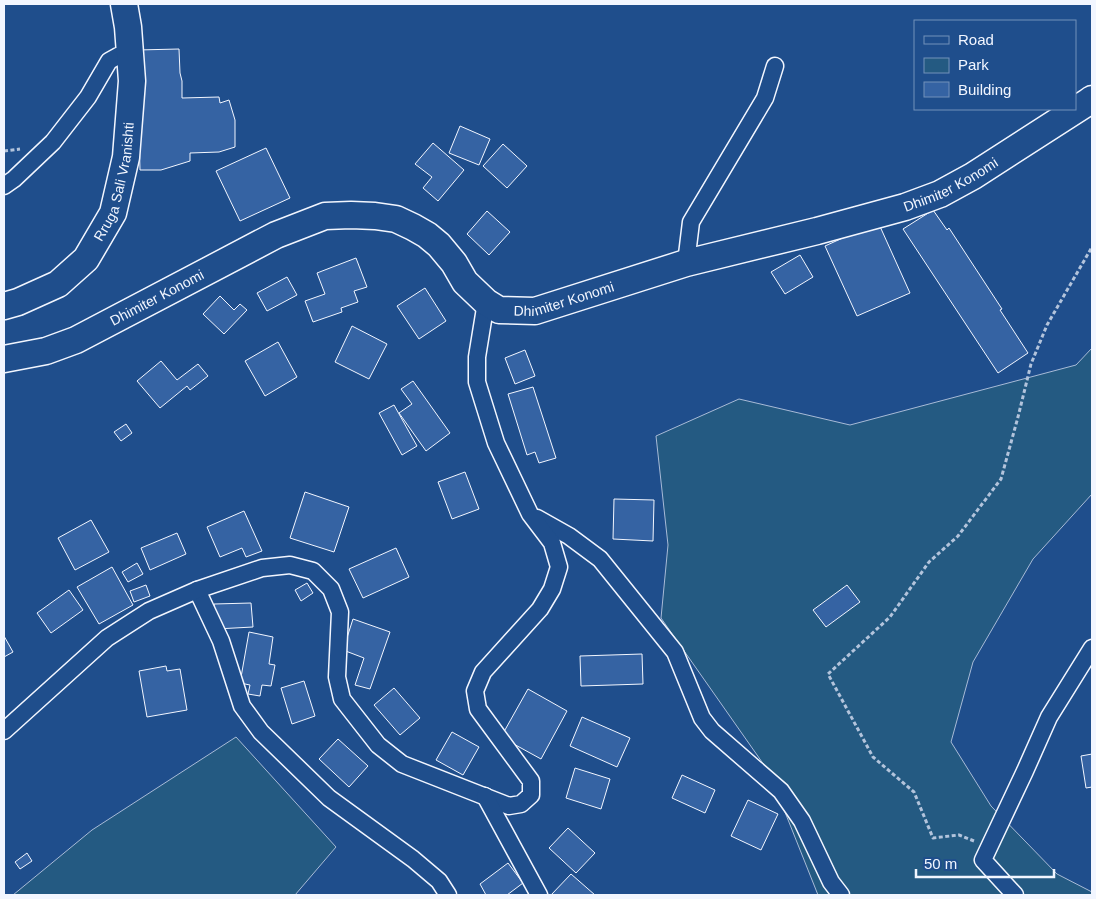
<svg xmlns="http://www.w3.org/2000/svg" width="1096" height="899" font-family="Arial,sans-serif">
  <rect width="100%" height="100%" fill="#1f4e8c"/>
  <!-- green -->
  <g fill="#245a82" stroke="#a8bbd7">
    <path d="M1092 348V494L1033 559 973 662 951 742 991 806 1057 874 1092 892V895H818L769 772 661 618 668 545 656 436 739 399 850 425 1076 365Z"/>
    <path d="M236 737 336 847 295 895H13L92 830Z"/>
  </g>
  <!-- building -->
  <g fill="#3563a3" stroke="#f2f6ff">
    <path d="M179 49 180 73 182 81V98L219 97 220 103 229 100 235 120V147L219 152 190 153V161L161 170H140L137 50Z"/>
    <path d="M460 126 490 139 479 165 449 153Z"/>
    <path d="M433 143 464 170 438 201 423 188 432 177 415 164Z"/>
    <path d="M503 144 527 166 507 188 483 166Z"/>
    <path d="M266 148 290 198 240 221 216 171Z"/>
    <path d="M933 210 947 230 949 228 1002 309 1000 310 1028 353 998 373 903 229Z"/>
    <path d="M487 211 510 232 489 255 467 234Z"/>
    <path d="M878 222 910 293 857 316 825 246Z"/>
    <path d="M800 255 813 277 785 294 771 272Z"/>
    <path d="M356 258 367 287 354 291 358 302 341 308 342 312 313 322 305 301 325 294 317 273Z"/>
    <path d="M287 277 297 295 267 311 257 293Z"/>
    <path d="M425 288 446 321 419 339 397 306Z"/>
    <path d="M220 296 234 310 240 304 247 310 224 334 203 314Z"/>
    <path d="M352 326 387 344 369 379 335 362Z"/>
    <path d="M278 342 297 377 265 396 245 361Z"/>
    <path d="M525 350 535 376 515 384 505 358Z"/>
    <path d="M161 361 177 380 198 364 208 376 190 390 187 386 160 408 137 381Z"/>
    <path d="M413 381 450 433 426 451 399 413 412 404 401 389Z"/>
    <path d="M533 387 556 458 539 463 535 452 527 455 508 394Z"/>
    <path d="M394 405 417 446 402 455 379 413Z"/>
    <path d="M126 424 132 433 121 441 114 432Z"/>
    <path d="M465 472 479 509 452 519 438 482Z"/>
    <path d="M305 492 349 507 334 552 290 538Z"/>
    <path d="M614 499 654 500 653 541 613 539Z"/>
    <path d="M244 511 262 551 246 557 242 548 220 557 207 527Z"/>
    <path d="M91 520 109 552 75 570 58 538Z"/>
    <path d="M177 533 186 554 150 570 141 548Z"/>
    <path d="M396 548 409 577 363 598 349 569Z"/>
    <path d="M137 563 143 574 128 582 122 572Z"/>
    <path d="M112 567 133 605 99 624 77 587Z"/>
    <path d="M307 583 313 593 301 601 295 590Z"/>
    <path d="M146 585 150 596 134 602 130 591Z"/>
    <path d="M847 585 860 602 826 627 813 610Z"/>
    <path d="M69 590 83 610 51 633 37 613Z"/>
    <path d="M251 603 253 627 216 629 214 604Z"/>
    <path d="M353 619 390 632 370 689 355 685 364 658 343 650Z"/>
    <path d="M249 632 273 637 269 664 275 665 271 686 262 685 260 696 248 694 250 685 240 683Z"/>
    <path d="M4 636 13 652 4 657Z"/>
    <path d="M642 654 643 684 581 686 580 656Z"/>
    <path d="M166 666 167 671 180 669 187 710 147 717 139 671Z"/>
    <path d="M304 681 315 716 292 724 281 688Z"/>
    <path d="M394 688 420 718 400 735 374 705Z"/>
    <path d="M528 689 567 711 541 759 501 737Z"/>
    <path d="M582 717 630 738 617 767 570 746Z"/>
    <path d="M452 732 479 747 463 775 436 760Z"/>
    <path d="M338 739 368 766 349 787 319 759Z"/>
    <path d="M1092 754V787L1086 788 1081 756Z"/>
    <path d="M575 768 610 779 601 809 566 798Z"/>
    <path d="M682 775 715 790 705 813 672 798Z"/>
    <path d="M748 800 778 814 761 850 731 836Z"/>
    <path d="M568 828 595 853 576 873 549 848Z"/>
    <path d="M27 853 32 861 20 869 15 862Z"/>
    <path d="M508 863 523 883 507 895H486L480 884Z"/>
    <path d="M571 874 595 895H551Z"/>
  </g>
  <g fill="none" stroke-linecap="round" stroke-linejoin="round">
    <defs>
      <g id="minor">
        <path d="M4 186 14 179 53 142 88 97 109 61 118 56 130 54"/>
        <path d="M686 263 691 222 765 98 775 66"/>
        <path d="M537 518 569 536 600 559 675 652 702 718 712 731 781 791 802 821 831 882 841 895"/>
        <path d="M197 590 221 641 242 706 261 732 329 798 413 859 439 881 448 895"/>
        <path d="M4 731 107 638 149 611 197 590 262 568 290 565 313 571 331 589 340 612 337 677 342 699 378 745 402 764 509 806 521 804 531 795V781L478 709 475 691 483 672 540 609 552 589 559 567 552 543 530 514 496 443 477 382V357L486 302"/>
        <path d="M485 796 539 895"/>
        <path d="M1015 895 983 860 1025 771 1049 717 1092 648"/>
      </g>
      <g id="primary">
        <path id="s1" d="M4 306 18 302 58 284 86 259 113 213 126 157 132 81 128 27 124 4"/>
        <path id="s2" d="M4 359 46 351 76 340 276 235 325 216 351 215 375 216 396 219 413 227 427 235 439 245 454 263 465 282 486 302 499 310 535 311 686 263 817 231 905 207 940 194 973 176 1088 102 1092 99"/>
      </g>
    </defs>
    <!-- minor casing -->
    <use href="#minor" stroke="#f2f6ff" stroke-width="19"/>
    <!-- primary casing -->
    <use href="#primary" stroke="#f2f6ff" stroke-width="29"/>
    <!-- path -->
    <g stroke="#b3c4dc" stroke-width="3" stroke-dasharray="4 2.5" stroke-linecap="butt">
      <path d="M4 151 20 149"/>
      <path d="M974 841 959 835 933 838 914 792 873 757 828 674 890 617 929 562 958 536 1001 479 1018 417 1031 364 1047 325 1092 247"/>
    </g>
    <!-- minor -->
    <use href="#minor" stroke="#1f4e8c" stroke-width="16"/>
    <!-- primary -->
    <use href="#primary" stroke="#1f4e8c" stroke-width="26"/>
  </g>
  <g text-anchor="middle" stroke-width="4" stroke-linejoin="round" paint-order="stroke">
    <!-- street labels -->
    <g font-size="14" fill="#f2f6ff" stroke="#1f4e8c">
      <text dy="5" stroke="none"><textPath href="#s1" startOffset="180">Rruga Sali Vranishti</textPath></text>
      <text dy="5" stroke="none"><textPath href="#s2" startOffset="1036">Dhimiter Konomi</textPath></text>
      <text dy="5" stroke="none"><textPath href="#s2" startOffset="166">Dhimiter Konomi</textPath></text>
      <text dy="5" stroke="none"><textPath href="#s2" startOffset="631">Dhimiter Konomi</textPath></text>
    </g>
  </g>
  <!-- border -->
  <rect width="1096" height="899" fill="none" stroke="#f2f6ff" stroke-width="10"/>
  <!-- legend -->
  <rect x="914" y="20" width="162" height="90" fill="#1f4e8c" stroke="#7391ba"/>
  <rect x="924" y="36" width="25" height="8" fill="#1f4e8c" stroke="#7391ba"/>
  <text x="958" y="45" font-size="15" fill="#f2f6ff">Road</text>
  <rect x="924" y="58" width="25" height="15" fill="#245a82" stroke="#7391ba"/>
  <text x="958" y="70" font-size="15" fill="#f2f6ff">Park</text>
  <rect x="924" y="82" width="25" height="15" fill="#3563a3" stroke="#7391ba"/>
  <text x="958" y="95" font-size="15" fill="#f2f6ff">Building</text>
  <!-- scale -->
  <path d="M916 869v8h138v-8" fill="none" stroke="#f2f6ff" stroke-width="2.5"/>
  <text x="924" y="869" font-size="15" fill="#f2f6ff" stroke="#1f4e8c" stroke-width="4" paint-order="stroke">50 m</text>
</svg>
